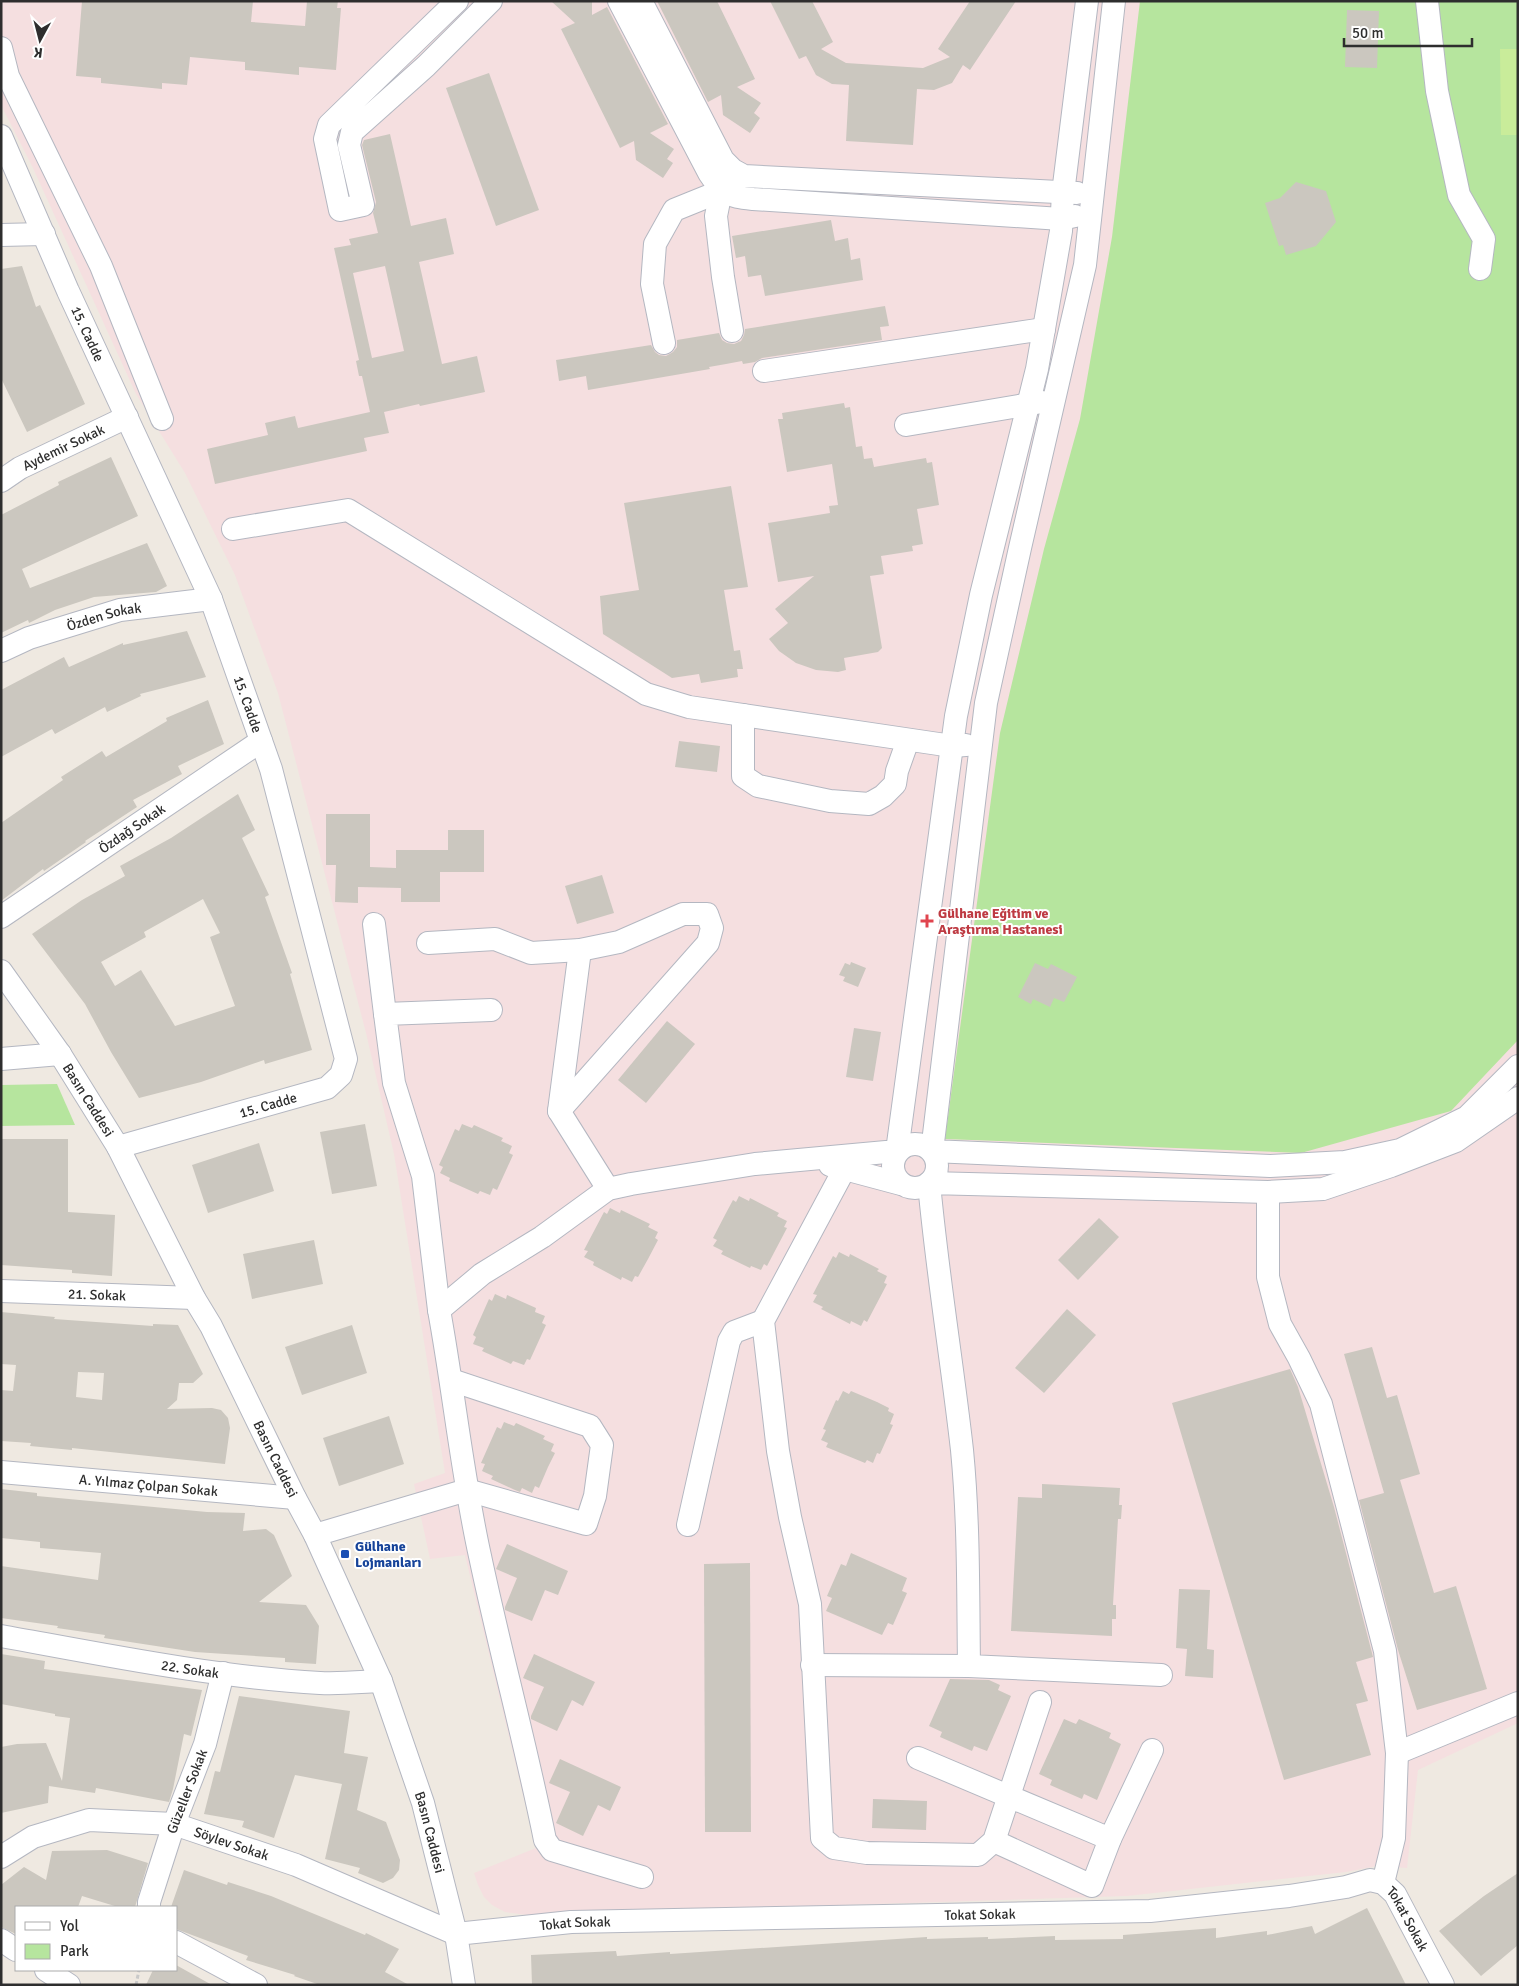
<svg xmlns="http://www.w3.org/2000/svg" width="1519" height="1986" font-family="Signika,sans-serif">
  <rect width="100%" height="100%" fill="#efe9e1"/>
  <!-- medical -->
  <path fill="#f5dfe0" d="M1 1H1518V1723L1418 1770 1407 1868 1377 1866 1346 1872 1127 1896 527 1915 505 1912 492 1905 484 1897 478 1885 474 1873 536 1848 465 1555 430 1559 414 1484 445 1473 394 1154 366 1033 278 693 235 575 185 473 136 394 32 166 1 105Z"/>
  <!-- green -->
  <g fill="#b6e59e">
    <path d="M1140 1H1518V1040L1451 1111 1301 1153 945 1139 1000 733 1044 549 1080 419 1112 237Z"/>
    <path d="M57 1084 75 1125 1 1126V1085Z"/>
  </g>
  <!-- pitch -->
  <path fill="#c9ec9a" d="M1500 49H1518V135H1501Z"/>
  <!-- building -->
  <g fill="#cbc7bf" fill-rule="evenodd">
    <path d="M82 1H253L251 22 305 26 307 1H338L337 8H341L336 70 299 67V75L245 70V62L190 57 187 85 162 83V89L101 83V78L76 76Z"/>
    <path d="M551 1H592V15L607 7 668 124 650 133 674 149 667 159 673 163 663 178 636 160 634 141 620 148 561 29 575 23Z"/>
    <path d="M657 1H717L755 79 737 87 761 103 754 113 760 118 750 133 723 115 721 95 708 102Z"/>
    <path d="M770 1H812L833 42 821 49 846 63 923 68 950 57 938 49 970 1H1016L970 70 963 65 952 83 934 90 917 89 913 145 846 141 849 85 832 84 816 75 806 56 799 59Z"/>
    <path d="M1347 10 1379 11 1377 68 1345 67Z"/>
    <path d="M489 73 539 210 496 226 446 88Z"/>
    <path d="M390 134 411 226 446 218 454 254 419 262 442 364 477 356 485 392 420 406 419 404 384 412 389 433 364 438 367 451 215 484 207 449 268 435 265 423 295 416 298 428 370 412 362 376H359L356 361 359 360 334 248 351 245 349 239 378 233 373 213 376 202 362 145 364 140ZM385 266 404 351 372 358 353 273Z"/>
    <path d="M1296 182 1326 191 1336 222 1316 246 1286 255 1283 245 1279 246 1265 203 1280 198Z"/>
    <path d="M831 220 835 241 848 238 851 260 860 258 863 280 765 296 761 275 748 277 745 256 736 258 732 236Z"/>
    <path d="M22 266 36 307 40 305 85 404 27 432 1 378V269Z"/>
    <path d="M885 306 889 326 880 327 882 340 762 358 755 362 743 364 742 361 726 364 709 367 710 369 588 390 586 376 559 381 556 360 651 345 655 352 659 355 666 356 673 352 677 347V340L719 333 722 340 727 343 734 344 741 341 744 335 745 329Z"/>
    <path d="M844 403 845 408 850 407 856 447 862 446 864 459 872 458 874 467 926 458 927 463 932 462 939 505 917 509 923 544 912 546 913 551 881 556 884 574 870 576 882 648 878 652 844 658 846 670 838 672 816 670 796 663 779 651 769 639 788 623 775 609 814 576 778 582 768 523 830 513 829 506 838 505 832 464 787 472 778 419H783L782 413Z"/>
    <path d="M111 457 138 516 22 569 30 588 147 543 167 586 156 592 94 597 55 610 29 623 28 620 1 633V515L59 485 58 482Z"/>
    <path d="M731 486 748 587 724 590 734 651 740 650 743 669H737L738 677 701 683 699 674 672 678 603 634 600 596 639 590 624 503Z"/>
    <path d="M187 631 206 677 140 694 141 696 107 712 105 707 55 734 52 729 1 757V690L64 657 69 667 123 643V645Z"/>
    <path d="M208 700 224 744 178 766 182 774 133 800 137 807 85 841 86 842 44 871 43 869 1 901V823L63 780 61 777 102 751 106 757 167 721 166 718Z"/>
    <path d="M679 741 720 746 717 772 675 767Z"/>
    <path d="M238 794 255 830 242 838 269 895 265 897 292 973 290 974 312 1050 265 1064 264 1060 201 1082 139 1098 111 1052 85 1004 32 934 82 900 125 876 120 866 171 838ZM203 899 220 933 210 937 235 1006 175 1026 141 970 115 986 101 962 146 937 144 932Z"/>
    <path d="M326 814H370V867L396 868V850H448V830H484V872H440V902H401V888L358 887V903L335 902 336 865H326Z"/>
    <path d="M602 875 614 913 577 924 565 886Z"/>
    <path d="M851 962 866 968 858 987 843 981 845 977 839 975 845 963 850 965Z"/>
    <path d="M1035 963 1048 969 1051 964 1077 977 1064 1002 1054 998 1050 1007 1033 999 1031 1004 1018 997Z"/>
    <path d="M667 1021 695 1044 646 1103 618 1080Z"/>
    <path d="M854 1028 881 1032 873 1081 846 1077Z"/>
    <path d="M365 1124 377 1186 332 1194 320 1132Z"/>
    <path d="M462 1124 472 1128 474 1125 503 1138 501 1141 512 1146 509 1153 513 1155 497 1190 493 1188 490 1195 480 1191 478 1194 449 1181 450 1178 440 1173 443 1167 439 1165 445 1152 455 1129 459 1131Z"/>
    <path d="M1 1139H68V1212L115 1215 112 1276 72 1273V1270L1 1265Z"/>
    <path d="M259 1143 274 1191 208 1213 192 1165Z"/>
    <path d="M739 1196 749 1201 750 1198 779 1213 777 1216 787 1221 784 1227 787 1228 767 1266 764 1264 761 1270 751 1266 750 1268 721 1254 723 1251 713 1246 717 1240 713 1238 726 1213 733 1200 736 1202Z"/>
    <path d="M610 1208 620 1213 621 1210 650 1224 648 1227 658 1232 655 1238 658 1240 648 1259 638 1277 635 1276 632 1282 622 1277 621 1280 593 1265 594 1262 584 1257 588 1251 584 1250 604 1212 607 1214Z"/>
    <path d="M1099 1218 1119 1237 1078 1280 1058 1260Z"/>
    <path d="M314 1240 323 1284 252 1299 243 1254Z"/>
    <path d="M839 1252 849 1257 850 1254 879 1269 877 1271 887 1276 884 1283 887 1284 867 1322 864 1320 861 1326 851 1321 850 1324 821 1309 823 1307 813 1302 817 1295 813 1294 833 1256 836 1258Z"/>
    <path d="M495 1294 506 1299 507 1295 536 1308 535 1312 545 1316 542 1323 546 1325 530 1360 527 1359 524 1365 513 1361 511 1364 482 1351 484 1348 473 1344 476 1337 473 1335 489 1299 492 1301Z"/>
    <path d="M1067 1309 1096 1335 1044 1393 1015 1368Z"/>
    <path d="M1 1312 55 1317 54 1319 96 1322 153 1326V1324L178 1325 203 1374 193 1383H179L177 1400 167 1409 212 1408 221 1410 228 1418 230 1428 225 1464 72 1448V1450L30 1446 31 1443 1 1441V1390L13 1391 16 1365 1 1364ZM78 1372 104 1373 102 1400 76 1397Z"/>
    <path d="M352 1325 367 1373 302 1395 285 1347Z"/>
    <path d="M1372 1347 1387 1398 1397 1395 1420 1474 1400 1480 1434 1593 1456 1586 1487 1689 1417 1710 1398 1650 1359 1500 1384 1493 1344 1354Z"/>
    <path d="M1290 1369 1298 1387 1334 1507 1372 1653 1373 1657 1356 1662 1368 1701 1356 1704 1371 1755 1284 1780 1172 1403Z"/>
    <path d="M843 1391 849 1394 851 1391 877 1402 889 1408 888 1411 894 1414 890 1424 893 1425 880 1454 877 1453 873 1463 867 1460 865 1463 826 1447 828 1443 821 1440 826 1430 823 1429 836 1400 838 1401Z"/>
    <path d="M389 1416 404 1464 339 1486 323 1438Z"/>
    <path d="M504 1422 514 1426 516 1423 545 1436 543 1439 554 1444 551 1451 555 1453 548 1467 539 1488 535 1486 532 1493 522 1488 520 1492 515 1490 491 1479 493 1476 482 1471 485 1464 481 1463 497 1427 501 1429Z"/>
    <path d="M1042 1484 1120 1488 1119 1505H1122L1121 1519H1118L1113 1605H1116V1619H1112V1636L1011 1631 1018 1497 1042 1498Z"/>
    <path d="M1 1489 37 1493V1496L207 1512 245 1513 243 1531 266 1529 274 1535 292 1576 259 1602 306 1605 319 1626 316 1664 285 1662V1658L195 1652 104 1638 105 1635 57 1628 58 1626 1 1618V1566L98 1580 101 1553 40 1548V1542L1 1538Z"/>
    <path d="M507 1544 568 1571 558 1595 545 1590 532 1621 505 1610V1607L517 1578 496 1569Z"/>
    <path d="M851 1553 907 1578 902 1591 907 1593 893 1625 888 1623 882 1635 826 1611 832 1598 827 1596 841 1564 846 1566Z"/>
    <path d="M750 1563 751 1832H705L704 1564Z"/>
    <path d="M1179 1589 1210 1590 1207 1649 1214 1650 1213 1678 1185 1676 1187 1649 1176 1648Z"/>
    <path d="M1 1654 45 1661 44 1669 202 1690 191 1736 184 1734 173 1789 169 1802 96 1788 95 1793 49 1786 48 1803 1 1813V1747L17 1744 46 1743 62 1781 70 1718 55 1716V1714L1 1704Z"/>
    <path d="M534 1654 595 1682 583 1706 572 1700 557 1731 531 1719V1716L544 1687 523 1678Z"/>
    <path d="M950 1679 989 1680 1000 1685 998 1690 1011 1696 987 1751 974 1746 972 1751 940 1737 942 1732 929 1726Z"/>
    <path d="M239 1696 350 1711 344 1753 368 1757 357 1810 386 1822 400 1860 399 1870 393 1878 383 1883 358 1873 360 1868 325 1859 342 1784 295 1775 274 1838 242 1827 244 1821 204 1814 215 1771 220 1772Z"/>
    <path d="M1064 1719 1076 1724 1079 1719 1111 1733 1109 1738 1121 1744 1097 1800 1084 1794 1082 1799 1050 1785 1052 1780 1039 1774Z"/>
    <path d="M560 1759 621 1787 610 1811 598 1805 583 1836 556 1823 570 1792 549 1783Z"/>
    <path d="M873 1799 927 1801 926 1830 872 1828Z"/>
    <path d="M107 1850 148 1863 135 1907H118L82 1896 78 1907H16V1934L1 1927V1885L24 1867 46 1880 52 1851Z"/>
    <path d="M184 1870 227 1885 228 1882 271 1896 365 1935 366 1933 399 1949 385 1972 409 1985H320L294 1976 295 1975 246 1960 248 1956 176 1929V1907H171Z"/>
    <path d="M1518 1873V1945L1481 1976 1439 1931 1484 1896Z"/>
    <path d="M1367 1908 1406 1985H532L531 1955 616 1951 617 1956 670 1952V1954L927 1937V1939L988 1937V1939L1055 1936V1940L1123 1939V1935L1216 1928V1938L1267 1931V1935L1312 1926 1315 1934Z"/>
    <path d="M176 1965 212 1985H146L153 1970H176Z"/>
  </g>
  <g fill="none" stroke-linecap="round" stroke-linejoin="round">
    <defs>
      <g id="minor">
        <path d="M457 1 329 125 325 139 340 210 363 205 349 145 352 132 426 66 491 1"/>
        <path d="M619 1 709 173C724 195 726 196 753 199L1061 219 1075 216"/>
        <path d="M641 1 723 160 733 170 744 176 1077 193"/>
        <path d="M1114 1 1085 265 1020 548 986 703 932 1151 1270 1166 1345 1162 1400 1150 1467 1117 1518 1066"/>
        <path d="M1427 1 1437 91 1459 195 1484 239 1480 269"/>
        <path d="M1 48 8 76 101 266 162 419"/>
        <path id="s1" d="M1 136 68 291 211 599 271 769 346 1059 341 1075 327 1088 118 1147"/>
        <path d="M721 191 716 216 723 277 732 331"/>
        <path d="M1 235 44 234"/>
        <path d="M664 343 652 284 655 244 674 210 721 191 733 183"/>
        <path d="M764 371 1044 329"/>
        <path d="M906 425 1042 402"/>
        <path id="s2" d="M1 481 20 468 127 417"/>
        <path d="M233 529 348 510 646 694 689 707 952 746 966 745"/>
        <path id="s3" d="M1 651 29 638 120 610 211 599"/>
        <path d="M743 715V776L758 786 830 801 869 804 883 796 895 784 897 771 908 740"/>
        <path id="s4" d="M1 917 261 741"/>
        <path d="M374 924 385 1014"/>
        <path d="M428 943 495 939 531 953 580 950 619 942 683 914H707L712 928 708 943 559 1111"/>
        <path d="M580 950 559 1111 608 1189"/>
        <path id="s5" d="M1 971 60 1054 118 1147 194 1298 211 1326 295 1498 315 1535 381 1681 423 1803 456 1934 464 1985"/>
        <path d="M1 1059 60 1054"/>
        <circle cx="915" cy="1166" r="22"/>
        <path d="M830 1165 901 1184"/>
        <path d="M845 1168 763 1321 778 1451 790 1517 810 1604 822 1838 834 1848 867 1853 978 1855 994 1841 1040 1702"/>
        <path d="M1268 1192V1277L1280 1324 1299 1358 1321 1404 1385 1651 1397 1753 1394 1838 1383 1883"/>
        <path id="s6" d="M1 1291 194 1298"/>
        <path d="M439 1310 423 1176 394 1083 385 1014 491 1010"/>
        <path id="s7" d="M1 1472 295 1498"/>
        <path d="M688 1525 729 1341 734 1332 763 1321"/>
        <path d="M315 1535 467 1490 586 1524 595 1496 602 1445 590 1426 451 1380"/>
        <path id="s8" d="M1 1636C106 1655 213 1677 320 1683 340 1684 361 1682 381 1681"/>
        <path d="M812 1665 969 1666"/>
        <path d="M1161 1675 969 1666C968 1594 969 1522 962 1450 952 1361 937 1272 929 1183L1268 1192 1323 1189 1391 1166 1456 1141 1518 1098"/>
        <path d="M1397 1753 1518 1703"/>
        <path d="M918 1758 1110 1839 1152 1750"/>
        <path d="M994 1841 1092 1886 1110 1839"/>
        <path id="s9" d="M1 1857 33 1837 89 1820 174 1824 296 1865 456 1934 571 1922 1150 1911 1289 1896 1346 1887 1370 1880 1383 1883 1395 1894 1443 1985"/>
        <path d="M642 1877 552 1850 545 1840C526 1745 500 1651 480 1556 462 1475 454 1392 439 1310L482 1274 542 1237 608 1189 631 1184 755 1164 897 1151 956 716 981 595 1037 369 1061 231 1063 193 1087 1"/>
        <path id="s10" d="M149 1907V1902L174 1824 205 1744 223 1673"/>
        <path d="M1 1940 16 1950"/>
        <path d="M176 1942 256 1985"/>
        <path d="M46 1970 69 1985"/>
      </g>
    </defs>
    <!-- minor casing -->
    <use href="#minor" stroke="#b4b7c1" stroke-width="24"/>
    <!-- path -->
    <path stroke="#c9c9c9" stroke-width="3" stroke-dasharray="4 2.5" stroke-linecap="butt" d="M136 1985 139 1970"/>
    <!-- minor -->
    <use href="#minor" stroke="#fff" stroke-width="22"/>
  </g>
  <!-- markers -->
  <path fill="#e0444e" stroke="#fff" stroke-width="2" d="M924.5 913.5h5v5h5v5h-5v5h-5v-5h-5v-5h5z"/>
  <rect fill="#1a4fb4" stroke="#fff" stroke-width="2" x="340" y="1549" width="10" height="10" rx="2.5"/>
  <g text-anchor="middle" stroke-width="4" stroke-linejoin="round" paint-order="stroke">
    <!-- street labels -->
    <g font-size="14" fill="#2e2e2e" stroke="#fff">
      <text dy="5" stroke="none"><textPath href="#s1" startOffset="216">15. Cadde</textPath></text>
      <text dy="5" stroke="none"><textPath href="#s2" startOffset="71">Aydemir Sokak</textPath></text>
      <text dy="5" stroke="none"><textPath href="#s3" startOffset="109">Özden Sokak</textPath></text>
      <text dy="5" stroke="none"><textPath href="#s1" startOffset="620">15. Cadde</textPath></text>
      <text dy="5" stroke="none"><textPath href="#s4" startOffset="158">Özdağ Sokak</textPath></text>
      <text dy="5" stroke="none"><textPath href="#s5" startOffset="156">Basın Caddesi</textPath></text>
      <text transform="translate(268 1105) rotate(-16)" y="5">15. Cadde</text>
      <text dy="5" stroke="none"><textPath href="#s6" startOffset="96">21. Sokak</textPath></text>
      <text dy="5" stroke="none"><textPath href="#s5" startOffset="561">Basın Caddesi</textPath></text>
      <text dy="5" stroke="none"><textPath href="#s7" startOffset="148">A. Yılmaz Çolpan Sokak</textPath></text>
      <text dy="5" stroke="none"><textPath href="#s8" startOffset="192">22. Sokak</textPath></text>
      <text dy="5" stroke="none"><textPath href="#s10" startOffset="122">Güzeller Sokak</textPath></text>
      <text dy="5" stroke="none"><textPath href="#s5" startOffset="966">Basın Caddesi</textPath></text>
      <text dy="5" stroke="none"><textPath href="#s9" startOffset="242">Söylev Sokak</textPath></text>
      <text dy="5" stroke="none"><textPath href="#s9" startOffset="1009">Tokat Sokak</textPath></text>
      <text dy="5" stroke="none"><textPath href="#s9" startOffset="1459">Tokat Sokak</textPath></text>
      <text dy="5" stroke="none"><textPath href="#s9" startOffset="604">Tokat Sokak</textPath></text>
    </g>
    <!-- health labels -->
    <g font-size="14" font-weight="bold" fill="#be3a42" stroke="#fff" text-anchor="start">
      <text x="938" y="918">Gülhane Eğitim ve<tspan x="938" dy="16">Araştırma Hastanesi</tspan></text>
    </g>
    <!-- transit labels -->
    <g font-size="14" font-weight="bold" fill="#164399" stroke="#fff" text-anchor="start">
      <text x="355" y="1551">Gülhane<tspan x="355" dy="16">Lojmanları</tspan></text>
    </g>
  </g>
  <!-- border -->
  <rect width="1519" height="1986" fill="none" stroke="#2e2e2e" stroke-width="5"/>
  <!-- legend -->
  <rect x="15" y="1906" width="162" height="65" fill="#ffffff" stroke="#ababab"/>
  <rect x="25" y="1922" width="25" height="8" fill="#ffffff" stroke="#ababab"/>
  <text x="60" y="1931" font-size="15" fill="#2e2e2e">Yol</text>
  <rect x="25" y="1944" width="25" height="15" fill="#b6e59e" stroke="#ababab"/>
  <text x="60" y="1956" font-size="15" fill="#2e2e2e">Park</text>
  <!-- north arrow -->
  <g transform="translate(40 40) rotate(187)" stroke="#ffffff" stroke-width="4" paint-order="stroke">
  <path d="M0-4L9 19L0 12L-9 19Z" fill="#2e2e2e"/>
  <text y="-8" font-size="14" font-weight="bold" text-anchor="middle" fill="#2e2e2e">K</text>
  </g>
  <!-- scale -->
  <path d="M1344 38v8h128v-8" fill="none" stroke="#2e2e2e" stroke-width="2.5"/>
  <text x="1352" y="38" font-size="15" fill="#2e2e2e" stroke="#ffffff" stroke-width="4" paint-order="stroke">50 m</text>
</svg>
